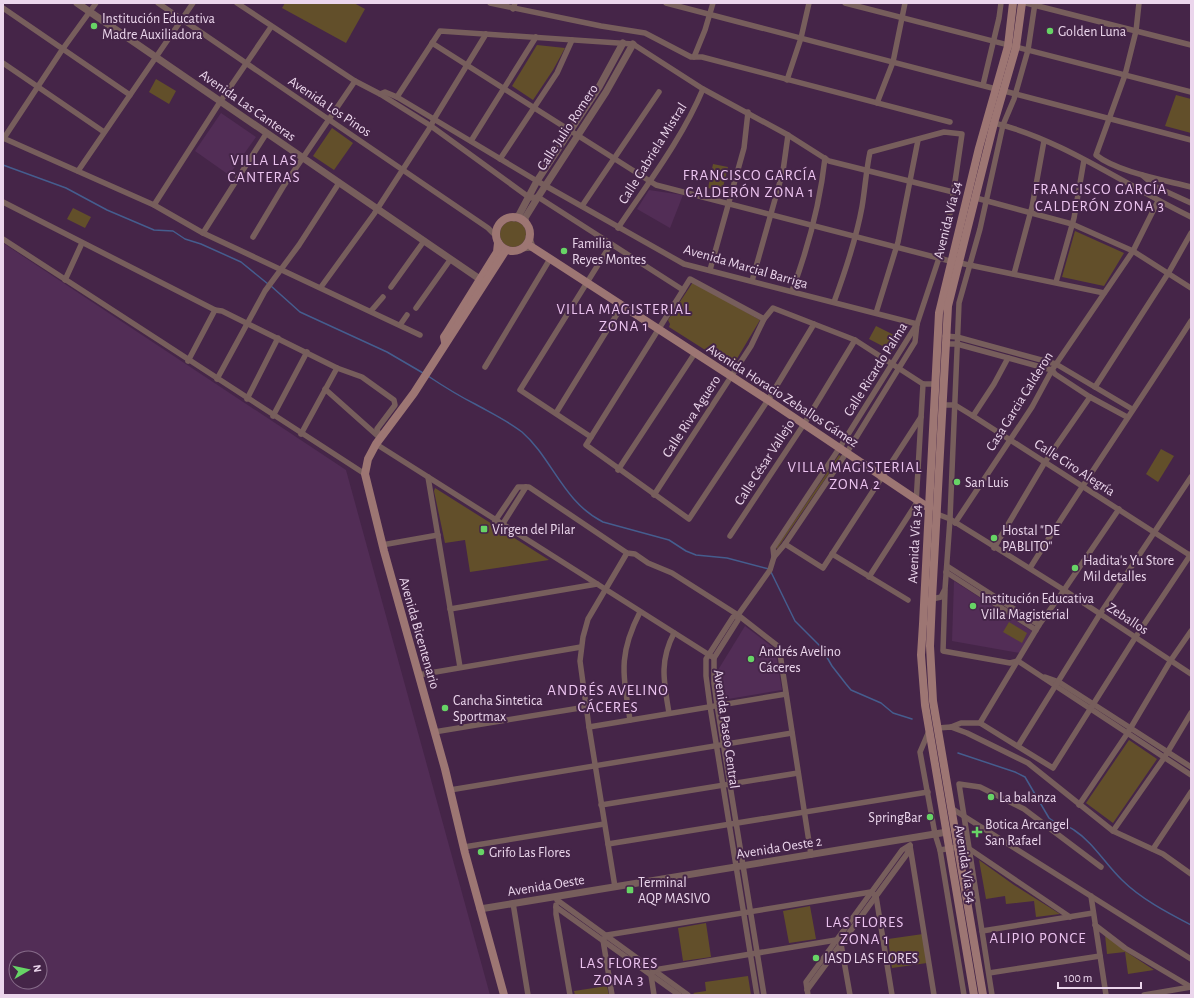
<svg xmlns="http://www.w3.org/2000/svg" width="1194" height="998" font-family="'Alegreya Sans',sans-serif">
  <rect width="100%" height="100%" fill="#452548"/>
  <!-- built -->
  <g fill="#522d56" fill-rule="evenodd">
    <path d="M221 113 256 137 229 175 195 151Z"/>
    <path d="M649 190 683 195 670 228 637 209Z"/>
    <path d="M3 243 346 470 490 995H3ZM16 958H40V982H16Z"/>
    <path d="M954 581 1032 631 1020 653 952 641Z"/>
    <path d="M745 626 775 649 782 690 722 700 718 670Z"/>
  </g>
  <!-- green -->
  <g fill="#624f2a">
    <path d="M285 3H354L365 9 346 43 282 8Z"/>
    <path d="M537 45 565 48 553 70 533 100 512 86Z"/>
    <path d="M156 79 176 91 169 104 149 92Z"/>
    <path d="M1176 95 1191 99V133L1165 126Z"/>
    <path d="M332 128 353 143 334 170 313 156Z"/>
    <path d="M713 164 728 167 722 191 708 188Z"/>
    <path d="M73 208 91 217 85 228 67 219Z"/>
    <circle cx="513" cy="234" r="13"/>
    <path d="M1075 231 1124 253 1104 286 1062 277Z"/>
    <path d="M693 282 760 320 732 367 669 327 670 324 668 320Z"/>
    <path d="M876 326 898 337 892 351 869 339Z"/>
    <path d="M1161 449 1174 456 1158 482 1146 474Z"/>
    <path d="M839 455 841 456 777 549 776 548Z"/>
    <path d="M435 488 549 560 470 572 465 540 445 543 434 491Z"/>
    <path d="M1009 622 1027 633 1022 643 1003 632Z"/>
    <path d="M1129 740 1157 759 1113 823 1086 803Z"/>
    <path d="M979 860 1014 885 1060 914 1036 917 1034 901 1006 904 1005 896 986 899Z"/>
    <path d="M810 906 816 939 789 943 783 911Z"/>
    <path d="M706 923 711 957 683 961 678 928Z"/>
    <path d="M923 934 927 963 892 968 888 939Z"/>
    <path d="M1105 935 1125 951 1154 970 1128 974 1125 952 1107 954Z"/>
    <path d="M748 976 751 995H696L693 993 706 991 705 982Z"/>
    <path d="M607 986 609 995H575L574 991Z"/>
  </g>
  <g fill="none" stroke-linecap="round" stroke-linejoin="round">
    <!-- stream -->
    <g stroke="#455d8e" stroke-width="1.5">
      <path d="M3 165 66 188 107 210 154 230 173 231 185 239 201 244 241 262 268 284"/>
      <path d="M271 286 300 312 387 352 423 373"/>
      <path d="M428 376C443 386 459 396 475 404 491 413 508 421 522 432 552 458 563 502 603 522L669 540 686 551 696 555 727 558 769 569"/>
      <path d="M771 572 795 621 821 647 832 666 846 684 851 690 881 703 893 713 912 719"/>
      <path d="M958 753 1015 772 1025 777 1049 818C1057 825 1066 824 1074 830 1094 843 1105 864 1122 880 1141 899 1168 913 1191 925"/>
    </g>
    <!-- minor -->
    <g stroke="#775e5c" stroke-width="5.5">
      <path d="M158 3 488 228 496 236"/>
      <path d="M237 3 355 81 380 94 431 126 530 198 538 197 683 290"/>
      <path d="M490 3 601 26 645 33 691 57H702L950 122"/>
      <path d="M666 3 996 89"/>
      <path d="M845 3 1191 92"/>
      <path d="M1026 3 1191 45"/>
      <path d="M1139 3 1136 31 1125 75 1096 155C1117 172 1164 180 1191 187"/>
      <path d="M3 8 130 95"/>
      <path d="M513 9 515 3"/>
      <path d="M432 43 656 185 950 261 1104 293"/>
      <path d="M694 57 705 30 713 3"/>
      <path d="M3 63 104 132"/>
      <path d="M787 80 801 38 809 3"/>
      <path d="M983 85 999 18 1001 3"/>
      <path d="M1004 91 1191 140"/>
      <path d="M380 94 385 92 397 97 537 181 684 264 917 324"/>
      <path d="M397 97 440 31 633 44 703 89 788 135 829 161 953 192"/>
      <path d="M877 103 893 62 905 3"/>
      <path d="M994 123C1062 139 1128 187 1191 217"/>
      <path d="M3 138 154 205 203 233 420 335"/>
      <path d="M4 138 62 50 96 3"/>
      <path d="M471 141 536 37"/>
      <path d="M500 159 557 73 572 40"/>
      <path d="M78 171 193 3"/>
      <path d="M1142 175 1156 187 1191 203"/>
      <path d="M976 198 1072 224 1133 251 1191 288"/>
      <path d="M3 202 215 310 222 311 337 368 362 377 394 400 395 405 377 429 380 438"/>
      <path d="M154 205 220 102 271 27"/>
      <path d="M582 206 659 92"/>
      <path d="M618 228C648 183 682 139 703 89"/>
      <path d="M203 233 266 134"/>
      <path d="M253 237 283 187 355 81"/>
      <path d="M3 239 365 474"/>
      <path d="M710 270 744 148 748 112"/>
      <path d="M1014 274 1032 207 1044 141"/>
      <path d="M65 280 82 243"/>
      <path d="M752 281 783 171 788 135"/>
      <path d="M1056 282 1074 218 1084 160"/>
      <path d="M321 287 374 214 431 126 434 119 486 34"/>
      <path d="M391 287 424 241"/>
      <path d="M792 291C808 248 820 204 825 158"/>
      <path d="M416 308 450 260"/>
      <path d="M371 311 383 297"/>
      <path d="M876 313 898 242 918 140"/>
      <path d="M764 319 690 279 586 445 689 519 768 400 814 324"/>
      <path d="M400 325 407 315"/>
      <path d="M945 336 957 337 1056 364 1132 409"/>
      <path d="M945 344H957L1052 370 1055 374 1090 397 1127 417"/>
      <path d="M188 361 215 310"/>
      <path d="M485 367 550 259"/>
      <path d="M217 379 265 291 299 245 339 183"/>
      <path d="M1095 387 1169 272 1191 233"/>
      <path d="M325 389 380 438"/>
      <path d="M247 399 278 338"/>
      <path d="M943 405H955L973 416 1191 556"/>
      <path d="M556 413 622 306"/>
      <path d="M273 416 307 352"/>
      <path d="M973 416 994 384 1008 358"/>
      <path d="M301 434 337 368"/>
      <path d="M591 437 520 390 611 244"/>
      <path d="M376 444 714 658"/>
      <path d="M618 470 695 353"/>
      <path d="M428 477 460 667"/>
      <path d="M654 495 751 346 764 319 773 308 855 340 923 384H935"/>
      <path d="M937 514 950 519 1064 590 1191 674"/>
      <path d="M495 521 518 487H529L627 553 635 554 648 563 672 573 738 615 779 647 811 855"/>
      <path d="M955 523 1032 407 1052 370 1133 251 1158 201"/>
      <path d="M502 525 526 487"/>
      <path d="M730 536 804 424 855 340"/>
      <path d="M785 544 823 568 921 417"/>
      <path d="M382 545 438 535"/>
      <path d="M994 548 1045 462 1090 397"/>
      <path d="M832 554 908 600"/>
      <path d="M774 557 773 548 842 444 917 324"/>
      <path d="M947 566 1039 625"/>
      <path d="M1030 568C1082 485 1138 404 1191 321"/>
      <path d="M946 572 1036 630"/>
      <path d="M869 577 916 504 923 384"/>
      <path d="M945 591 943 651 1010 663 1018 661 1191 775"/>
      <path d="M932 599 941 597 945 589 950 519 959 303 980 229 1003 125 1014 99 1028 50 1035 3"/>
      <path d="M450 609 597 584"/>
      <path d="M738 615 733 617 706 659V676L710 706 757 995"/>
      <path d="M418 675 581 647"/>
      <path d="M1045 677 1059 682 1191 767"/>
      <path d="M669 713C664 682 659 662 674 633"/>
      <path d="M630 720C623 673 618 655 640 612"/>
      <path d="M980 723 1039 625 1064 590 1119 509"/>
      <path d="M589 727 786 694"/>
      <path d="M951 727 961 723H980L1053 768 1135 638 1191 554"/>
      <path d="M938 728 951 727 967 733 1028 763 1113 831 1163 854 1191 874"/>
      <path d="M929 731 920 752 935 834 940 850 964 995"/>
      <path d="M434 732 586 707"/>
      <path d="M1018 746 1100 614 1191 477"/>
      <path d="M450 790 792 733"/>
      <path d="M601 805 798 773"/>
      <path d="M1079 805 1127 734 1171 660 1191 631"/>
      <path d="M951 808 1191 959"/>
      <path d="M1113 831 1164 758 1191 713"/>
      <path d="M608 844 928 792"/>
      <path d="M910 846 934 995"/>
      <path d="M464 847 604 824"/>
      <path d="M1153 849 1191 792"/>
      <path d="M940 850 958 847 968 848 1070 917"/>
      <path d="M615 887 589 727 580 661 583 637 588 619 627 553"/>
      <path d="M1091 896 1106 995"/>
      <path d="M557 900 688 995"/>
      <path d="M513 903 528 995"/>
      <path d="M556 905V914L570 995"/>
      <path d="M556 907 679 995"/>
      <path d="M1095 925 1125 948 1191 987"/>
      <path d="M982 931 1093 913"/>
      <path d="M989 973 1100 956"/>
      <path d="M807 990 907 854 910 846"/>
      <path d="M612 995 603 940 607 935 871 892 876 896 892 995"/>
      <path d="M654 995 651 975 654 970 836 940 841 944 850 995"/>
      <path d="M764 995 717 705 714 683V658L738 620V615L770 570 774 557 785 544 849 449 915 342 917 324 939 258 951 209 962 134 944 132 870 152C866 171 865 189 862 207 856 240 845 272 834 302"/>
      <path d="M808 995 806 982 902 850 910 845"/>
      <path d="M992 995 959 784 980 787 1024 809 1101 867"/>
      <path d="M1144 995 1191 987"/>
    </g>
    <!-- tertiary -->
    <g stroke="#775e5c" stroke-width="7">
      <path d="M77 3 484 282"/>
      <path d="M514 218 519 215 537 181 599 87 623 43"/>
      <path d="M526 224 525 218 538 197 606 92 633 44"/>
      <path d="M522 248 532 247 529 237"/>
      <path d="M480 909 947 832"/>
    </g>
    <!-- secondary -->
    <g stroke="#9d7673" stroke-width="8">
      <circle cx="513" cy="234" r="17"/>
      <path d="M532 247 768 400 929 508"/>
      <path d="M445 342 444 337 446 334 497 252 498 243"/>
      <path d="M504 995 465 853 445 769 384 551 365 474 368 459 376 444 414 393 506 250"/>
      <path d="M974 995 925 705 921 655 923 624 939 313 979 148 1008 46 1013 3"/>
      <path d="M983 995 933 701 930 646 932 599 948 306 994 123 1016 47 1022 3"/>
    </g>
  </g>
  <!-- markers -->
  <g fill="#67d466" stroke="#452548" stroke-width="1.5">
    <circle cx="94" cy="26" r="4"/>
    <circle cx="1050" cy="31" r="4"/>
    <circle cx="564" cy="251" r="4"/>
    <circle cx="957" cy="482" r="4"/>
    <rect x="480" y="525" width="8" height="8" rx="2"/>
    <circle cx="994" cy="538" r="4"/>
    <circle cx="1075" cy="568" r="4"/>
    <circle cx="973" cy="606" r="4"/>
    <circle cx="751" cy="659" r="4"/>
    <circle cx="445" cy="708" r="4"/>
    <circle cx="991" cy="797" r="4"/>
    <circle cx="930" cy="817" r="4"/>
    <path d="M975 826h4v4h4v4h-4v4h-4v-4h-4v-4h4z"/>
    <circle cx="481" cy="852" r="4"/>
    <rect x="626" y="886" width="8" height="8" rx="2"/>
    <circle cx="816" cy="958" r="4"/>
  </g>
  <g text-anchor="middle" stroke-width="4" stroke-linejoin="round" paint-order="stroke">
    <!-- poi labels -->
    <g font-size="14" fill="#ebd6ec" stroke="#452548" text-anchor="start">
      <text x="102" y="23">Institución Educativa<tspan x="102" dy="16">Madre Auxiliadora</tspan></text>
      <text x="1058" y="36">Golden Luna</text>
      <text x="572" y="248">Familia<tspan x="572" dy="16">Reyes Montes</tspan></text>
      <text x="965" y="487">San Luis</text>
      <text x="492" y="534">Virgen del Pilar</text>
      <text x="1002" y="535">Hostal "DE<tspan x="1002" dy="16">PABLITO"</tspan></text>
      <text x="1083" y="565">Hadita's Yu Store<tspan x="1083" dy="16">Mil detalles</tspan></text>
      <text x="981" y="603">Institución Educativa<tspan x="981" dy="16">Villa Magisterial</tspan></text>
      <text x="759" y="656">Andrés Avelino<tspan x="759" dy="16">Cáceres</tspan></text>
      <text x="453" y="705">Cancha Sintetica<tspan x="453" dy="16">Sportmax</tspan></text>
      <text x="999" y="802">La balanza</text>
      <text x="922" y="822" text-anchor="end">SpringBar</text>
      <text x="985" y="829">Botica Arcangel<tspan x="985" dy="16">San Rafael</tspan></text>
      <text x="489" y="857">Grifo Las Flores</text>
      <text x="638" y="887">Terminal<tspan x="638" dy="16">AQP MASIVO</tspan></text>
      <text x="824" y="963">IASD LAS FLORES</text>
    </g>
    <!-- street labels -->
    <g font-size="14" fill="#ebd6ec" stroke="#452548">
      <text transform="translate(248 105) rotate(35)" y="5">Avenida Las Canteras</text>
      <text transform="translate(330 106) rotate(34)" y="5">Avenida Los Pinos</text>
      <text transform="translate(567 127) rotate(-57)" y="5">Calle Julio Romero</text>
      <text transform="translate(652 153) rotate(-58)" y="5">Calle Gabriela Mistral</text>
      <text transform="translate(947 220) rotate(-76)" y="5">Avenida Vía 54</text>
      <text transform="translate(746 266) rotate(16)" y="5">Avenida Marcial Barriga</text>
      <text transform="translate(875 369) rotate(-58)" y="5">Calle Ricardo Palma</text>
      <text transform="translate(783 395) rotate(33)" y="5">Avenida Horacio Zeballos Gámez</text>
      <text transform="translate(1019 401) rotate(-58)" y="5">Casa Garcia Calderon</text>
      <text transform="translate(691 416) rotate(-57)" y="5">Calle Riva Aguero</text>
      <text transform="translate(764 462) rotate(-57)" y="5">Calle César Vallejo</text>
      <text transform="translate(1075 467) rotate(33)" y="5">Calle Ciro Alegría</text>
      <text transform="translate(914 544) rotate(-87)" y="5">Avenida Vía 54</text>
      <text transform="translate(1128 618) rotate(33)" y="5">Zeballos</text>
      <text transform="translate(420 633) rotate(74)" y="5">Avenida Bicentenario</text>
      <text transform="translate(727 729) rotate(82)" y="5">Avenida Paseo Central</text>
      <text transform="translate(779 847) rotate(-9)" y="5">Avenida Oeste 2</text>
      <text transform="translate(966 864) rotate(81)" y="5">Avenida Vía 54</text>
      <text transform="translate(546 885) rotate(-9)" y="5">Avenida Oeste</text>
    </g>
    <!-- neighbourhood labels -->
    <g font-size="15" letter-spacing="1" fill="#ecc4f0" stroke="#452548">
      <text x="264" y="165">VILLA LAS<tspan x="264" dy="17">CANTERAS</tspan></text>
      <text x="750" y="180">FRANCISCO GARCÍA<tspan x="750" dy="17">CALDERÓN ZONA 1</tspan></text>
      <text x="1100" y="194">FRANCISCO GARCÍA<tspan x="1100" dy="17">CALDERÓN ZONA 3</tspan></text>
      <text x="624" y="314">VILLA MAGISTERIAL<tspan x="624" dy="17">ZONA 1</tspan></text>
      <text x="855" y="472">VILLA MAGISTERIAL<tspan x="855" dy="17">ZONA 2</tspan></text>
      <text x="608" y="695">ANDRÉS AVELINO<tspan x="608" dy="17">CÁCERES</tspan></text>
      <text x="865" y="927">LAS FLORES<tspan x="865" dy="17">ZONA 1</tspan></text>
      <text x="1038" y="943">ALIPIO PONCE</text>
      <text x="619" y="968">LAS FLORES<tspan x="619" dy="17">ZONA 3</tspan></text>
    </g>
  </g>
  <!-- border -->
  <rect width="1194" height="998" fill="none" stroke="#ebd6ec" stroke-width="8"/>
  <!-- north arrow -->
  <g transform="translate(28 970) rotate(81)"><circle r="19" fill="#452548" stroke="#876c8a"/>
  <path d="M0-3L7 15L0 10L-7 15Z" fill="#67d466"/>
  <text y="-6" font-size="11" font-weight="bold" text-anchor="middle" fill="#ebd6ec">N</text>
  </g>
  <!-- scale -->
  <path d="M1058 982v6h83v-6" fill="none" stroke="#ebd6ec" stroke-width="2"/>
  <text x="1064" y="982" font-size="12" fill="#ebd6ec" stroke="#452548" stroke-width="3" paint-order="stroke">100 m</text>
</svg>
